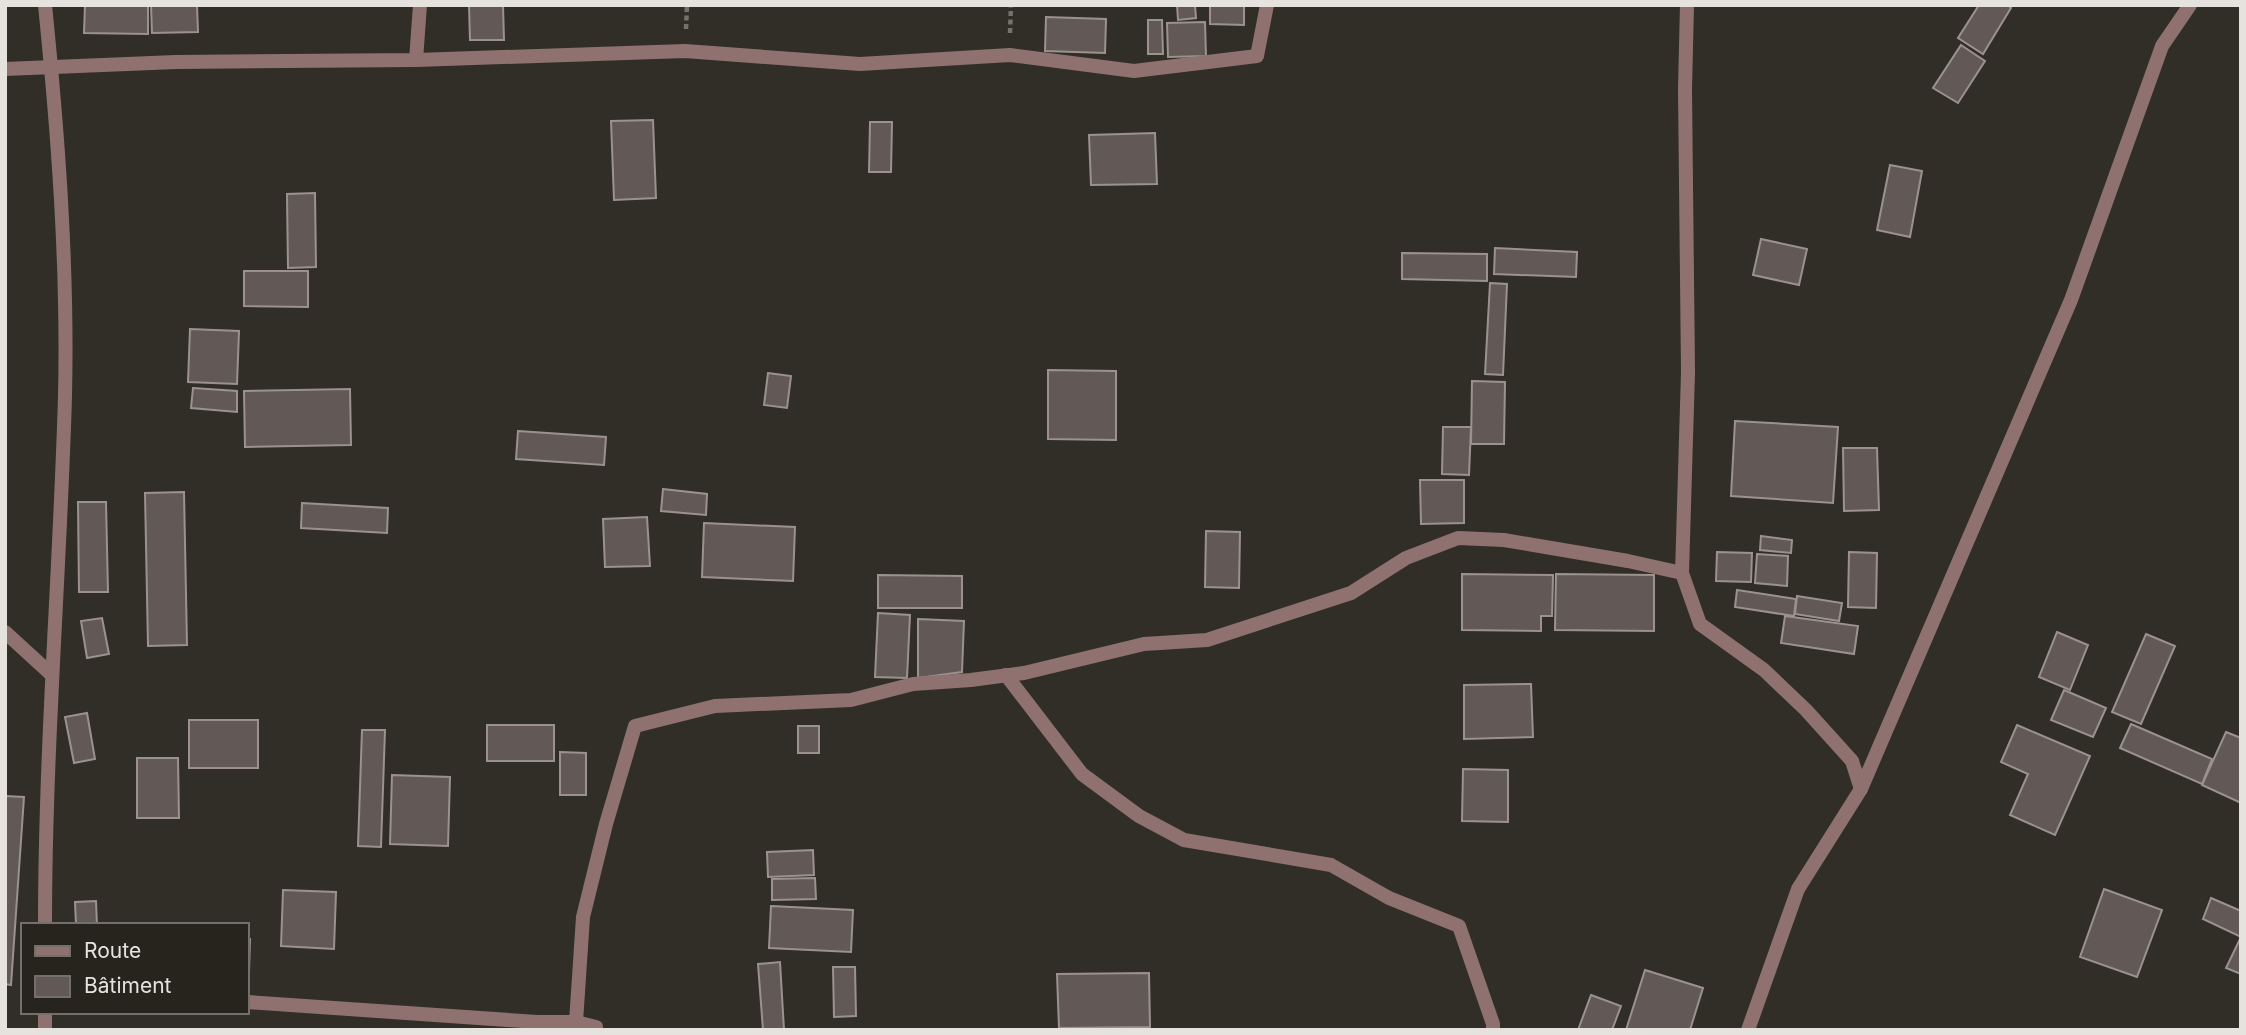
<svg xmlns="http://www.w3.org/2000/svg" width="2246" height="1035" font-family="Inter,sans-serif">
  <rect width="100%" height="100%" fill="#312e27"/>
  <!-- building -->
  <g fill="#625957" stroke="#9b928f" stroke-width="2">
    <path d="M85 5H148V34L84 33Z"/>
    <path d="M151 5H197L198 32 152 33Z"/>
    <path d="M469 5H503L504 40H470Z"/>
    <path d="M1177 5H1195L1196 18 1178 20Z"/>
    <path d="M1210 5H1244V25L1210 24Z"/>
    <path d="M1979 5H2008L2011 8 1983 54 1958 38Z"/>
    <path d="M1046 17 1106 19 1105 53 1045 51Z"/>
    <path d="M1148 20H1162L1163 54H1148Z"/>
    <path d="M1205 22 1206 56 1168 57 1167 23Z"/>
    <path d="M1961 45 1985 61 1958 103 1933 88Z"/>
    <path d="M653 120 656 198 614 200 611 121Z"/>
    <path d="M870 122H892L891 172H869Z"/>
    <path d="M1155 133 1157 184 1091 185 1089 135Z"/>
    <path d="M1890 165 1922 171 1910 237 1877 230Z"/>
    <path d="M315 193 316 267 288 268 287 194Z"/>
    <path d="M1761 239 1807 249 1799 285 1753 275Z"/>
    <path d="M1495 248 1577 252 1576 277 1494 274Z"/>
    <path d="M1402 253 1487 254V281L1402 279Z"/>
    <path d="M244 271H308V307L244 306Z"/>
    <path d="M1490 283 1507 284 1503 375 1485 374Z"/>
    <path d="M190 329 239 331 237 384 188 382Z"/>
    <path d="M1048 370 1116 371V440L1048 439Z"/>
    <path d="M768 373 791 376 787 408 764 405Z"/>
    <path d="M1472 381 1505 382 1504 444H1471Z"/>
    <path d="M193 388 237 391V412L191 408Z"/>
    <path d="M350 389 351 445 245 447 244 391Z"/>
    <path d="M1735 421 1838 427 1833 503 1731 496Z"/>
    <path d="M1443 427H1471L1469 475 1442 474Z"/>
    <path d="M518 431 606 437 604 465 516 459Z"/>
    <path d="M1843 448H1877L1879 510 1844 511Z"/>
    <path d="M1420 480H1464V523L1421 524Z"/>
    <path d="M663 489 707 494 706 515 661 511Z"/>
    <path d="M184 492 187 645 148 646 145 493Z"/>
    <path d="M78 502H106L108 592H79Z"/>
    <path d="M302 503 388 508 387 533 301 528Z"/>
    <path d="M647 517 650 566 605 567 603 519Z"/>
    <path d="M704 523 795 527 793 581 702 577Z"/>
    <path d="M1206 531 1240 532 1239 588 1205 587Z"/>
    <path d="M1761 536 1792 540 1791 553 1760 550Z"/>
    <path d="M1717 552 1752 553 1751 582 1716 581Z"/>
    <path d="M1849 552 1877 553 1876 608 1848 607Z"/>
    <path d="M1757 554 1788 556 1787 586 1755 583Z"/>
    <path d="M1462 574 1553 575 1552 616H1541V631L1462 630Z"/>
    <path d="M1556 574 1654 575V631L1555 630Z"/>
    <path d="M878 575 962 576V608H878Z"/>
    <path d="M1737 590 1796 599 1794 616 1735 607Z"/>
    <path d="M1797 596 1842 603 1839 621 1795 614Z"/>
    <path d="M878 613 910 615 907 678 875 677Z"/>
    <path d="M1785 616 1858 626 1854 654 1781 643Z"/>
    <path d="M102 618 109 654 87 658 81 621Z"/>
    <path d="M918 619 964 621 962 672 918 678Z"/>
    <path d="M2057 632 2088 645 2070 690 2039 677Z"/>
    <path d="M2146 634 2175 646 2141 724 2112 712Z"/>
    <path d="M1531 684 1533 737 1464 739V685Z"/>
    <path d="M2064 690 2106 708 2093 737 2051 720Z"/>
    <path d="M87 713 95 759 74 763 65 717Z"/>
    <rect x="189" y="720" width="69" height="48"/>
    <path d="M2131 724 2212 759 2202 784 2120 748Z"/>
    <rect x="487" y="725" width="67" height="36"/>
    <path d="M2017 725 2090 756 2055 835 2010 815 2028 774 2001 762Z"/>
    <rect x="798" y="726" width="21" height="27"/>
    <path d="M362 730H385L381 847 358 846Z"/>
    <path d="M2226 732 2241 738V803L2202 785Z"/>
    <path d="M560 752 586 753V795H560Z"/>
    <path d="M137 758H178L179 818H137Z"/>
    <path d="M1463 769 1508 770V822L1462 821Z"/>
    <path d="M392 775 450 777 448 846 390 844Z"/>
    <path d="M5 796 24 797 11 985 5 984Z"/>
    <path d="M813 850 814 875 768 877 767 852Z"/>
    <path d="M815 878 816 899 772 900V879Z"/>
    <path d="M2104 889 2162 910 2137 977 2080 957Z"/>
    <path d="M283 890 336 892 334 949 281 946Z"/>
    <path d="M2211 898 2241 911V937L2203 919Z"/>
    <path d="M96 901 97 925H76L75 902Z"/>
    <path d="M771 906 853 910 851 952 769 948Z"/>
    <path d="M2241 937V974L2226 968Z"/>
    <path d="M247 939H250L249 972H247Z"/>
    <path d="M780 962 784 1030H763L758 964Z"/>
    <path d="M833 967H855L856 1016 834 1017Z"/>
    <path d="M1645 970 1703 988 1690 1030H1626Z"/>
    <path d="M1149 973 1150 1027 1059 1028 1057 974Z"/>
    <path d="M1591 995 1621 1006 1612 1030H1578Z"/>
  </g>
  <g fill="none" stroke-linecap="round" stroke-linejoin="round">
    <!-- path -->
    <g stroke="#75726c" stroke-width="4.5" stroke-dasharray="5 3.5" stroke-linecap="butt">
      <path d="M686 29 687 5"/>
      <path d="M1010 33 1011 5"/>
    </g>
    <!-- street -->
    <g stroke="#8f726f" stroke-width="14">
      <path d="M45 5C58 134 68 266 65 396 60 572 45 748 45 925"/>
      <path d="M416 60 420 5"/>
      <path d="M5 69 176 62 416 60 685 51 860 64 1010 55 1134 71 1257 56 1267 5"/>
      <path d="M1682 573 1688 372 1685 89 1687 5"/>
      <path d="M5 632 52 675"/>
      <path d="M1006 675 1082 774 1139 816 1184 840 1331 865 1389 898 1459 926 1493 1024V1030"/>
      <path d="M1861 789 2071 300 2162 46 2190 5"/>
      <path d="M247 1002 537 1022H576L596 1027V1030"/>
      <path d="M45 1012V1030"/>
      <path d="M576 1022 583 917 606 824 635 726 715 706 851 700 913 684 971 680 1024 673 1144 644 1207 640 1351 593 1406 558 1458 538 1504 540 1628 561 1682 573 1700 624 1764 670 1806 710 1852 761 1861 789 1798 889 1748 1030"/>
    </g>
  </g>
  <!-- border -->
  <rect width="2246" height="1035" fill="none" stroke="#e6e3df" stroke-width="14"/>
  <!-- legend -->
  <rect x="21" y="923" width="228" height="91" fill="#27241e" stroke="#73706b" stroke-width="2"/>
  <rect x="35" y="946" width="35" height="10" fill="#8f726f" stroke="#73706b" stroke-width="2"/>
  <text x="84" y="958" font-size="21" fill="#e6e3df">Route</text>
  <rect x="35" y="976" width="35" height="21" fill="#625957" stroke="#73706b" stroke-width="2"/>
  <text x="84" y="993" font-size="21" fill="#e6e3df">Bâtiment</text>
</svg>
